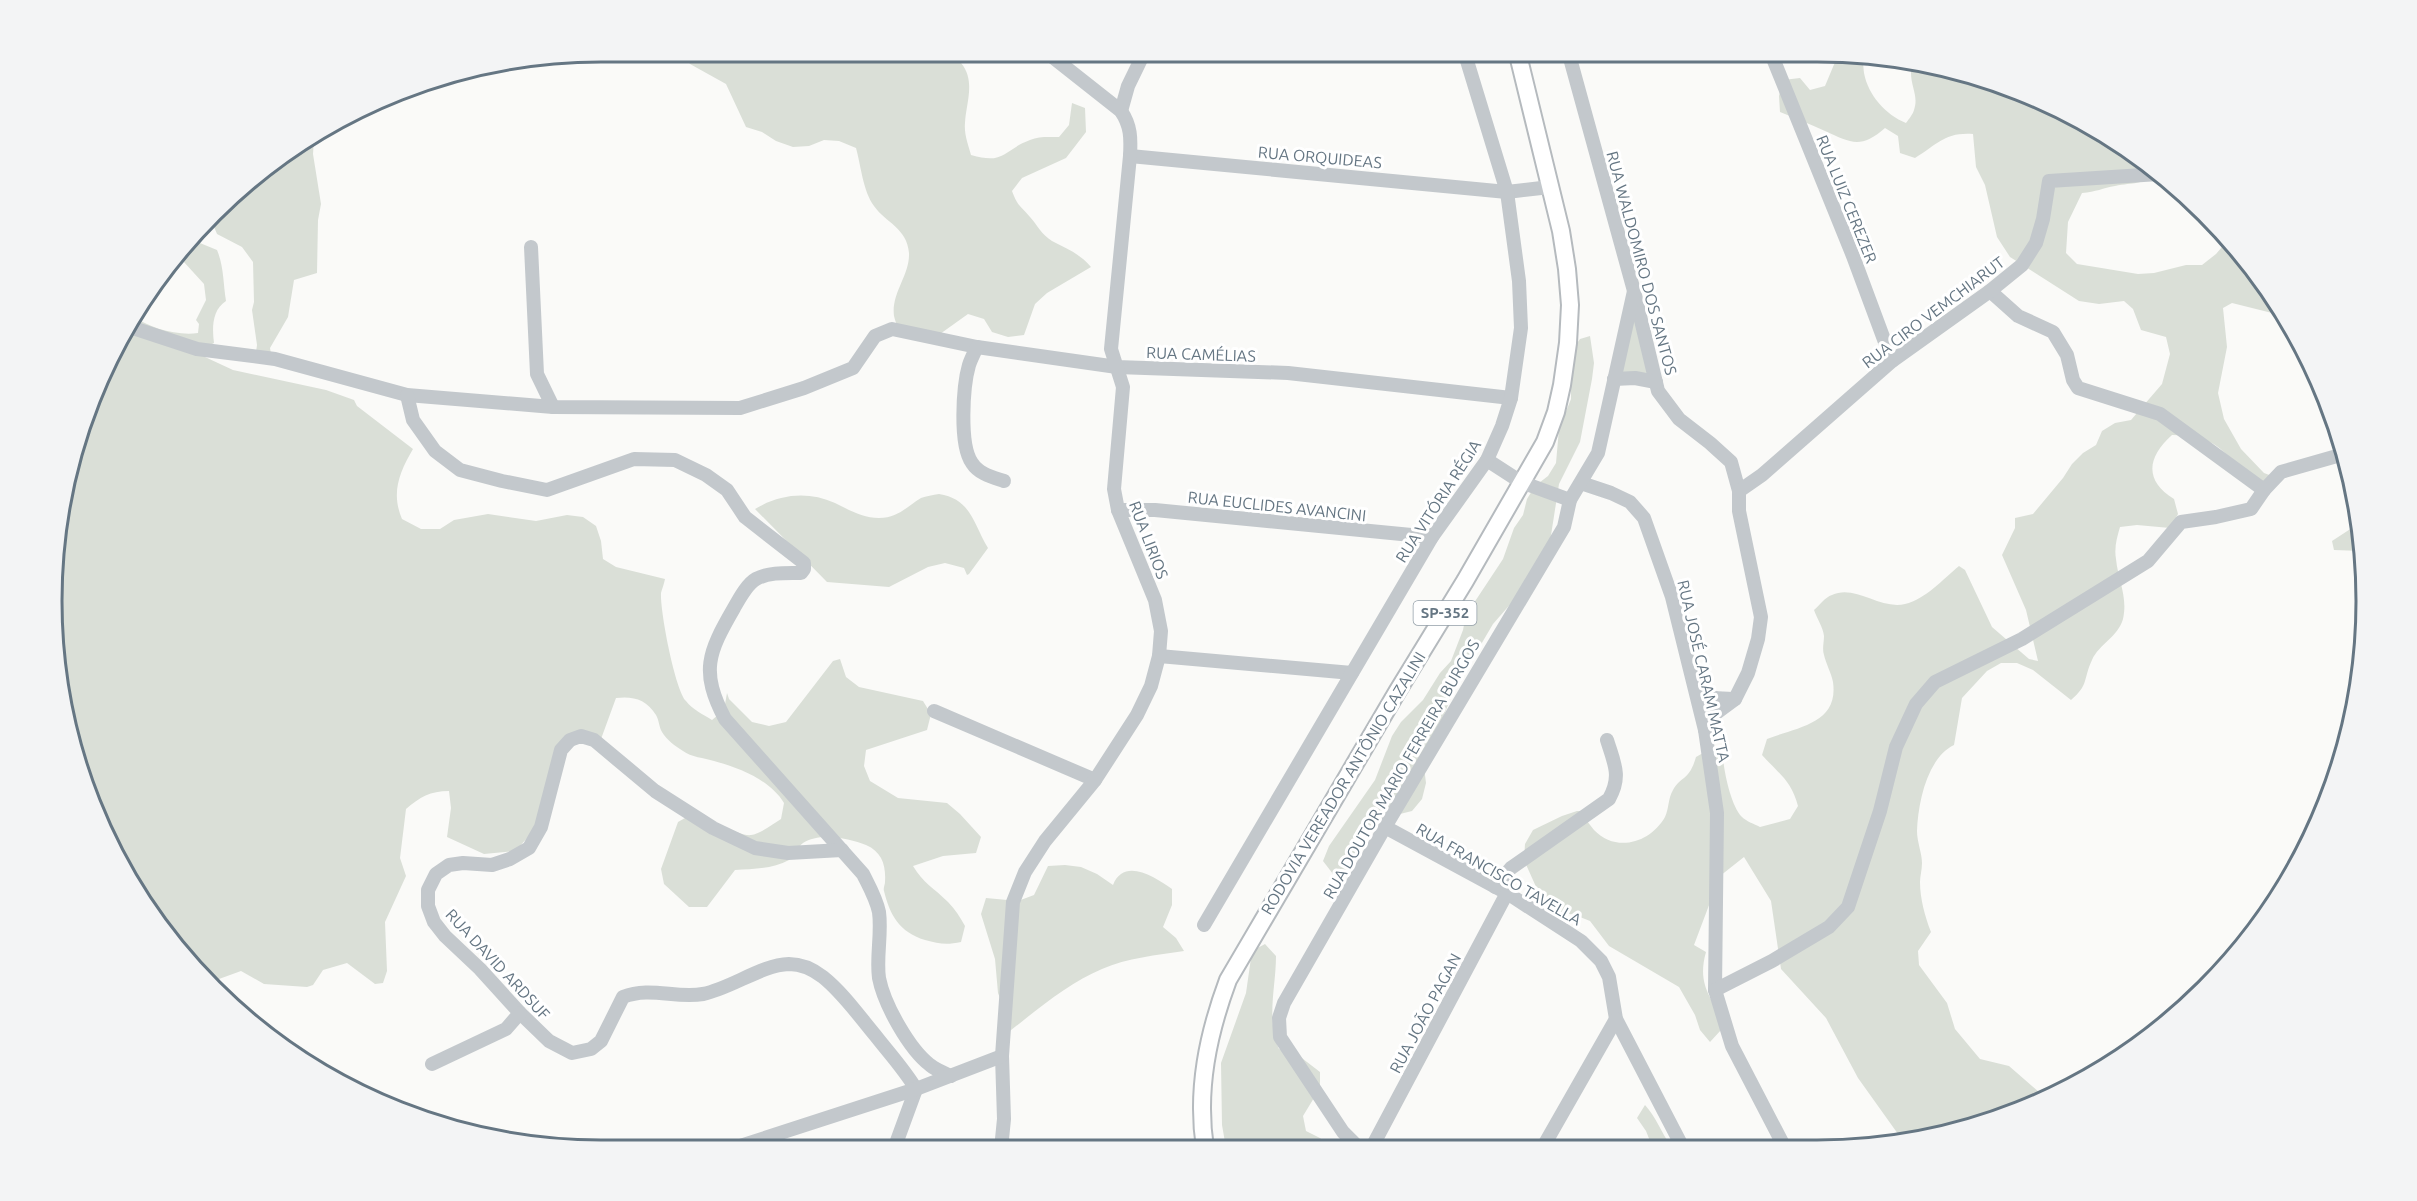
<svg xmlns="http://www.w3.org/2000/svg" width="2417" height="1201" font-family="Ubuntu,sans-serif">
  <rect width="100%" height="100%" fill="#fafaf8"/>
  <!-- green -->
  <g fill="#dadfd7">
    <path d="M679 51H936C944 55 956 58 961 63 976 81 966 103 965 123 964 134 968 144 971 155 1005 165 1003 150 1030 140 1039 136 1049 137 1059 137L1069 125 1072 103 1085 108 1086 132 1066 158 1022 178 1012 191C1018 207 1020 205 1030 217 1038 226 1041 234 1052 241 1067 249 1079 253 1091 267L1047 293 1035 304 1024 335 1008 337 992 332 984 319 968 314 940 334 900 333C898 328 895 321 894 316 891 293 910 275 909 253 907 228 886 223 874 206 863 191 861 166 856 148L839 141 824 140 809 146 793 147 776 141 762 132 746 127 726 84 690 64Z"/>
    <path d="M1841 53 1859 55C1864 61 1863 66 1864 73 1868 95 1886 115 1906 123 1909 119 1913 114 1914 110 1920 93 1906 82 1913 61L1924 62 2027 93 2122 144 2156 172C2141 186 2134 182 2115 186 2103 188 2096 192 2082 193L2068 222 2066 253 2077 264 2138 274 2154 273 2186 265H2202L2216 254 2228 240 2274 295 2282 311 2272 313 2232 303 2223 308 2227 347 2218 393 2224 419 2241 449 2264 473 2280 479 2247 484C2225 448 2215 436 2172 435 2147 457 2144 481 2174 499L2178 514 2170 528 2137 525 2120 527C2117 537 2114 548 2116 559 2118 580 2128 597 2123 619 2118 637 2099 644 2092 660 2083 679 2089 685 2071 700L2033 670 2017 663H2001L1987 671 1962 698 1954 745C1927 758 1918 803 1917 831 1917 842 1922 853 1922 863 1922 870 1920 876 1920 882 1920 898 1925 917 1931 932L1918 951 1919 965 1947 1003 1955 1029 1980 1059 2009 1066 2039 1092 2050 1095 2027 1108 1903 1141 1858 1078 1826 1018 1781 969 1771 901 1744 857 1720 876 1694 945 1706 952C1695 991 1718 998 1721 1030L1710 1042 1700 1030 1695 1015 1679 987 1609 946 1590 921 1575 915 1559 912 1546 902 1537 889 1524 860 1525 844 1533 830 1562 816 1577 811H1580C1584 817 1589 824 1594 830 1616 853 1650 843 1665 817 1669 809 1668 798 1673 790 1682 775 1689 781 1696 757L1710 749 1723 757C1724 772 1731 806 1742 817 1746 821 1754 824 1760 827L1790 819 1798 806C1791 780 1779 774 1762 755L1767 739C1797 727 1839 724 1833 682 1831 672 1826 664 1824 655 1822 649 1824 642 1824 636 1823 627 1817 619 1814 610 1819 606 1825 597 1832 595 1855 584 1880 610 1905 604 1926 599 1943 579 1959 566L1965 570 1992 627 2029 659 2038 661 2026 610 2002 555 2015 528V518L2033 514 2063 478 2072 464 2083 453 2096 445 2102 431 2115 423 2131 420 2162 384 2170 354 2166 337 2141 330 2133 309 2124 301 2099 304 2079 301 2010 257 1997 237 1985 185 1976 167 1973 134C1945 132 1938 144 1915 158L1900 153 1898 136 1885 128C1861 149 1851 143 1825 131 1810 124 1795 118 1780 112L1779 96 1783 80 1800 78 1810 90 1825 86 1838 55Z"/>
    <path d="M314 139 313 154 321 204 318 220 317 273 294 280 288 317 270 348 271 354 256 352 257 345 252 310 254 302 253 262 242 247 217 234 212 222 266 165Z"/>
    <path d="M195 241 217 250C224 267 223 282 226 301 212 310 212 328 214 343L212 344 205 357 233 370 326 390 354 400 357 406 413 449C399 473 391 493 402 519L421 529H440L454 520 488 514 536 521 567 515 583 517 596 526 601 541 603 559 616 567 665 579C664 584 662 589 661 593 660 611 675 689 686 701 692 709 704 715 712 720L724 710 727 693 729 699 752 722 769 726 786 722 833 661 840 659 846 677 859 687 923 701 931 714 927 730 866 750 864 766 870 781 898 798 947 803 960 814 981 837 976 853 943 856 913 866C923 883 934 888 948 902 955 909 960 917 965 926L961 942C947 945 939 944 925 940 899 932 890 915 884 891 883 888 885 885 885 882 886 865 882 852 866 845 849 838 819 832 803 843 797 847 796 857 789 860 773 869 753 869 735 870L707 907H689L664 884 661 869 678 822 692 814C706 818 741 837 751 835 760 834 773 824 781 819L784 803C770 780 740 768 714 761 704 758 691 757 683 751 675 746 667 740 662 732 659 727 659 720 656 715 646 699 633 696 616 698L601 739 590 737 568 749 533 832 515 851 484 854 447 837 451 808 449 791C430 791 420 797 406 809L400 858 406 876 385 922 387 971 383 983 375 984 347 963 323 970 313 985 307 987 264 984 241 971 208 983 108 844 56 673 62 493 93 390 133 316C149 328 177 336 198 333L199 324 196 320 206 300 204 284 183 261 177 259Z"/>
    <path d="M1634 304 1652 379 1618 376Z"/>
    <path d="M1590 336 1594 363 1592 379 1580 442 1559 484 1549 548 1514 600 1493 624 1453 692 1424 767 1426 783 1422 799 1412 811 1380 819 1369 830 1348 871 1333 874 1323 861 1329 846 1375 780 1392 736 1401 722 1423 700 1440 673 1451 661 1463 630 1466 615 1503 559 1514 528 1523 515 1527 499 1535 486 1548 476 1556 463 1559 429 1571 399V352L1580 339Z"/>
    <path d="M939 494C971 499 973 523 988 548L969 574 967 575 964 568 945 563 928 567 889 587 827 582 755 509C780 494 808 491 835 503 849 510 863 518 879 518 898 518 906 507 921 498 926 496 933 495 939 494Z"/>
    <path d="M2358 524 2361 551 2334 550 2332 541Z"/>
    <path d="M1065 865 1081 867 1097 874 1113 885C1124 857 1155 877 1172 889V905L1163 927 1176 938 1184 951C1157 955 1127 958 1102 969 1068 983 1034 1012 1005 1035L1004 1008 998 993 995 959 981 914 986 898 1018 901 1034 895 1048 866Z"/>
    <path d="M1265 944 1276 956C1276 987 1266 1019 1279 1049L1294 1052 1320 1072V1088L1303 1116 1306 1131 1320 1138 1330 1147 1226 1148 1222 1125 1221 1063 1246 993 1252 951Z"/>
    <path d="M1645 1105C1656 1117 1661 1132 1671 1146H1652L1646 1131 1637 1118Z"/>
  </g>
  <g fill="none" stroke-linecap="round" stroke-linejoin="round">
    <defs>
      <path id="major" d="M1205 1148C1196 1090 1208 1034 1228 980L1397 692 1465 581 1545 442 1556 412 1562 385 1568 343 1570 305 1567 269 1561 231 1517 51"/>
    </defs>
    <!-- major casing -->
    <use href="#major" stroke="#b5babe" stroke-width="20"/>
    <!-- minor -->
    <g stroke="#c3c8cc" stroke-width="14">
      <path d="M1568 51 1634 291 1658 391 1679 419 1710 443 1731 462 1739 491V511L1761 617 1758 639 1748 673 1735 699 1712 716 1705 730"/>
      <path d="M1770 51 1853 256 1892 361"/>
      <path d="M1121 111 1128 86 1145 51"/>
      <path d="M1130 156 1507 192 1550 187"/>
      <path d="M531 247 537 374 553 407"/>
      <path d="M1990 291 2018 316 2053 332 2067 355 2073 380 2078 388 2160 414 2264 490"/>
      <path d="M127 326 197 349 275 359 407 395 553 407 740 408 804 388 853 368 875 336 892 329 977 347 1117 367 1288 373 1511 398"/>
      <path d="M977 347C974 353 971 359 969 365 963 386 959 445 972 463 979 474 992 477 1004 481"/>
      <path d="M1614 379 1635 378 1656 382"/>
      <path d="M407 395 413 420 435 451 460 470 502 481 547 490 634 459 675 460 706 475 727 490 745 517 804 563V569L801 573C786 573 769 572 756 579 747 584 739 599 734 608 708 653 700 671 725 719L863 874C869 886 876 898 879 912 882 934 876 957 879 978 884 1004 909 1049 930 1065 936 1070 944 1073 951 1076"/>
      <path d="M1487 460 1521 482 1570 500"/>
      <path d="M1581 483 1611 493 1630 502 1644 518 1672 597 1705 730 1717 813 1715 990 1732 1046 1784 1146"/>
      <path d="M1739 491 1762 475 1892 361 1990 291 2022 265 2036 243 2043 219 2049 181 2159 174"/>
      <path d="M1118 510H1155L1432 537"/>
      <path d="M1159 656 1352 673"/>
      <path d="M1696 684C1708 700 1715 698 1735 699"/>
      <path d="M934 711 1095 780"/>
      <path d="M1385 827 1507 893 1581 941 1601 961 1609 977 1616 1019 1682 1146"/>
      <path d="M842 850 788 853 755 848 713 828 655 791 594 740 581 736 570 740 561 750 541 827 529 848 510 859 492 865 463 863 449 865 436 874 428 890V906L434 922 445 936 480 969 520 1013 549 1041 572 1053 591 1049 601 1041 623 997C650 986 676 999 703 994 732 988 761 965 789 964 801 964 814 970 823 977 843 993 859 1016 875 1035 889 1053 904 1069 916 1089L894 1149"/>
      <path d="M1495 887 1511 868 1609 799C1622 776 1614 763 1607 740"/>
      <path d="M1204 925 1432 537 1487 460 1502 426 1511 398 1521 328 1519 281 1507 192 1464 51"/>
      <path d="M1715 990 1772 961 1829 927 1848 907 1880 811 1896 747 1916 704 1935 682 2022 639 2148 561 2181 522 2216 517 2251 509 2264 490 2281 472 2344 454"/>
      <path d="M432 1064 506 1029 520 1013"/>
      <path d="M1358 1147 1343 1132 1280 1037 1279 1018 1284 1003 1385 827 1564 527 1570 500 1598 453 1634 291"/>
      <path d="M1372 1147 1507 893"/>
      <path d="M1543 1147 1616 1019"/>
      <path d="M1001 1149 1004 1119 1002 1056 1013 902 1025 872 1045 841 1095 780 1137 715 1151 686 1159 656 1161 631 1155 600 1118 510 1114 489 1123 387 1111 349 1130 156C1131 138 1131 126 1121 111L1045 51"/>
      <path d="M728 1150 916 1089 1002 1056"/>
    </g>
    <!-- major -->
    <use href="#major" stroke="#fff" stroke-width="16"/>
  </g>
  <g text-anchor="middle" stroke-width="6" stroke-linejoin="round" paint-order="stroke">
    <!-- shield labels -->
    <rect fill="#fff" stroke="#939fa8" stroke-width="1.5" x="1413.5" y="601" width="63" height="24" rx="4.5"/>
    <g font-size="15" font-weight="bold" fill="#657683">
      <text x="1445" y="618">SP-352</text>
    </g>
    <!-- street labels -->
    <g font-size="16" fill="#657683" stroke="#fff">
      <text transform="translate(1320 157) rotate(5)" y="6">RUA ORQUIDEAS</text>
      <text transform="translate(1847 199) rotate(68)" y="6">RUA LUIZ CEREZER</text>
      <text transform="translate(1642 263) rotate(75)" y="6">RUA WALDOMIRO DOS SANTOS</text>
      <text transform="translate(1933 312) rotate(-37)" y="6">RUA CIRO VEMCHIARUT</text>
      <text transform="translate(1201 354) rotate(2)" y="6">RUA CAMÉLIAS</text>
      <text transform="translate(1438 501) rotate(-57)" y="6">RUA VITÓRIA RÉGIA</text>
      <text transform="translate(1277 506) rotate(6)" y="6">RUA EUCLIDES AVANCINI</text>
      <text transform="translate(1149 540) rotate(69)" y="6">RUA LIRIOS</text>
      <text transform="translate(1704 671) rotate(77)" y="6">RUA JOSÉ CARAM MATTA</text>
      <text transform="translate(1401 769) rotate(-60)" y="6">RUA DOUTOR MARIO FERREIRA BURGOS</text>
      <text transform="translate(1343 783) rotate(-59)" y="6">RODOVIA VEREADOR ANTÔNIO CAZALINI</text>
      <text transform="translate(1499 874) rotate(30)" y="6">RUA FRANCISCO TAVELLA</text>
      <text transform="translate(498 964) rotate(47)" y="6">RUA DAVID ARDSUF</text>
      <text transform="translate(1425 1013) rotate(-62)" y="6">RUA JOÃO PAGAN</text>
    </g>
  </g>
  <!-- crop -->
  <path d="M0 0H2417V1201H0ZM601 62H1817A539 539 0 0 1 2356 601V601A539 539 0 0 1 1817 1140H601A539 539 0 0 1 62 601V601A539 539 0 0 1 601 62Z" fill="#f3f4f5" fill-rule="evenodd"/>
  <path fill="none" stroke="#657683" stroke-width="3" d="M601 62H1817A539 539 0 0 1 2356 601V601A539 539 0 0 1 1817 1140H601A539 539 0 0 1 62 601V601A539 539 0 0 1 601 62Z"/>
</svg>
